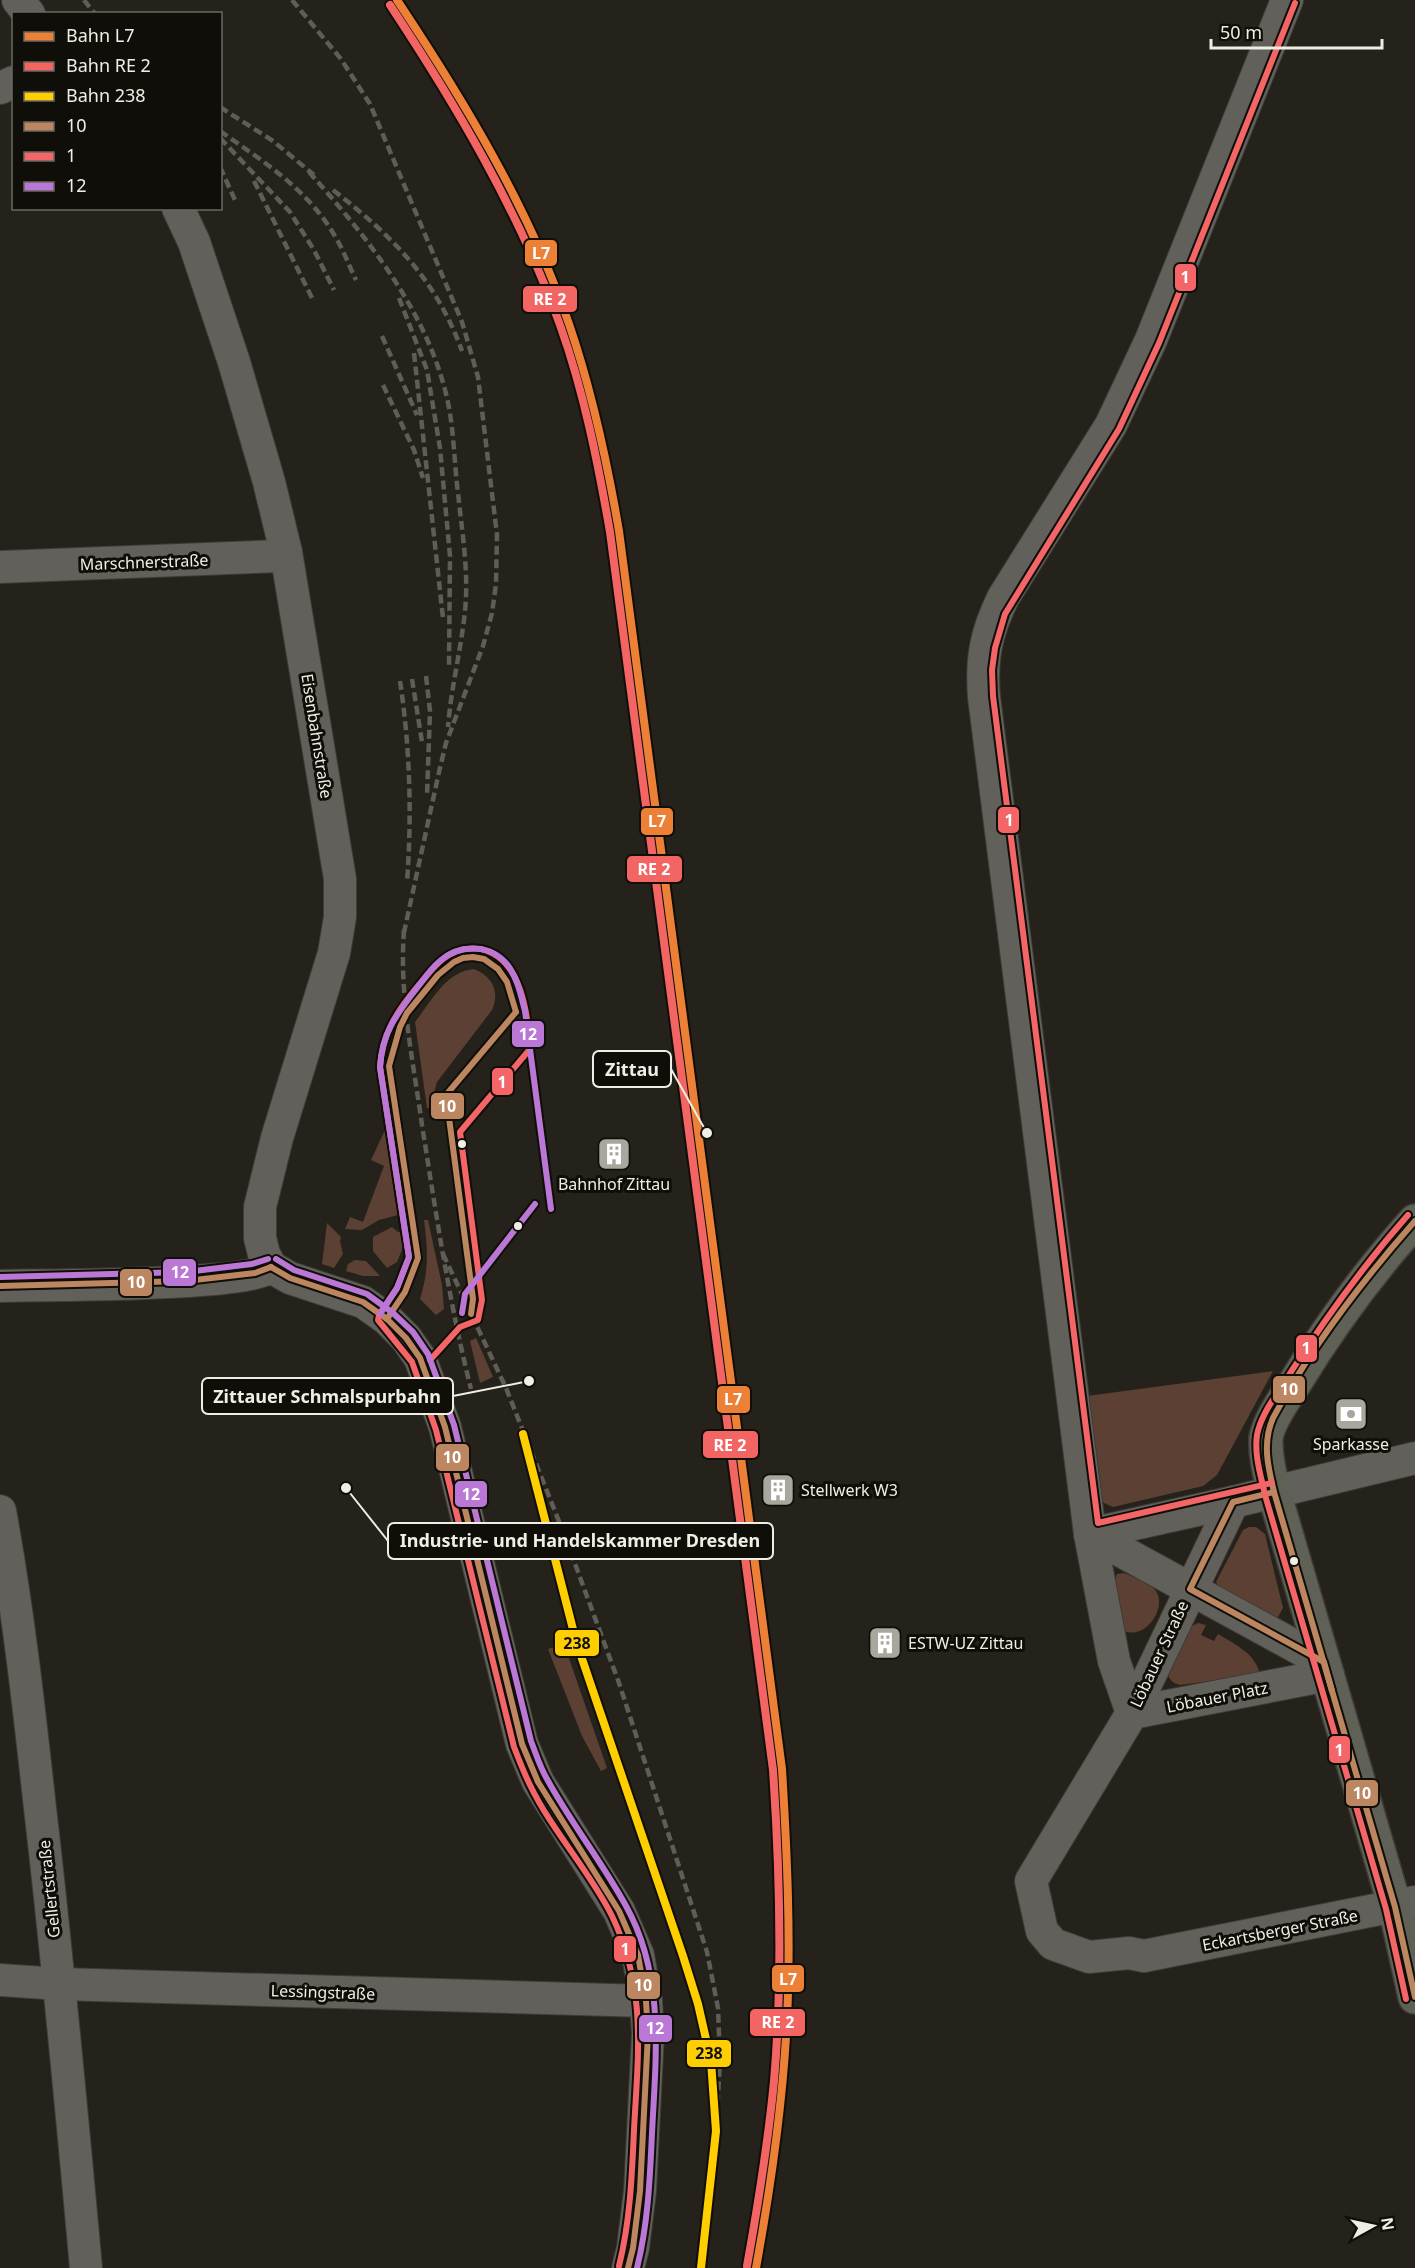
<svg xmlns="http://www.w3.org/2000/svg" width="1415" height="2268" font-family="'Noto Sans',sans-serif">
  <rect width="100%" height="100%" fill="#24221a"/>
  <!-- green -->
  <g fill="#5c4033">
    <path d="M474 969C493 977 500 992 492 1010L437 1082 430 1108H427L415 1022C431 1002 446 971 474 969Z"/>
    <path d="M385 1130 398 1215 379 1220 362 1230 345 1229 350 1217 363 1222 384 1166 371 1160Z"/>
    <path d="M424 1220H428L442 1285 444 1309 436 1315 420 1299C429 1270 428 1251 424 1220Z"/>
    <path d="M327 1223 341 1237 340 1241 343 1254 334 1268 322 1264Z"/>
    <path d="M392 1227 398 1232H401L403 1247 397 1262 387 1268 373 1251V1237Z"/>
    <path d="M355 1260 366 1261 380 1276H363L346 1271 348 1264Z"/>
    <path d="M476 1338 493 1377 480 1383 470 1341Z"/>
    <path d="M1273 1371 1217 1475 1203 1486 1113 1507 1104 1503 1098 1496 1087 1396Z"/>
    <path d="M1249 1527H1256L1265 1534 1283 1608 1278 1617H1272L1220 1589 1216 1582 1243 1530Z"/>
    <path d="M1124 1573C1133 1577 1150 1582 1156 1591 1167 1607 1147 1640 1124 1631L1114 1582 1117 1574Z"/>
    <path d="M1198 1623 1206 1625 1201 1635 1214 1641 1218 1634C1234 1644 1253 1652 1259 1671L1255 1675 1180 1685C1173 1683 1170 1681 1168 1674L1192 1626Z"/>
    <path d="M564 1644 607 1768 601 1771 582 1736 548 1649Z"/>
  </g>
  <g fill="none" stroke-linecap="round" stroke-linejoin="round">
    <defs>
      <g id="minor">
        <path d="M18 0 29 14"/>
        <path d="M1287 0 1151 340 1111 425 1003 598C986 633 981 658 984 697L1090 1534 1114 1661 1132 1713 1328 1675"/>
        <path d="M0 88 14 82"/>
        <path d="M178 208 194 242 234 362 269 482 286 552 340 879V917L334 953 277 1138 260 1207V1238L264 1254 271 1267 290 1278 363 1302 387 1319 406 1338 420 1358 445 1427 522 1744 538 1782 619 1911 638 1955 646 2001 648 2034 640 2191 633 2248 628 2268"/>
        <path d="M0 567 280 556 286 552"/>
        <path d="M0 1286C41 1285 249 1286 271 1267"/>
        <path d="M1233 1502 1132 1713 1031 1881 1042 1931 1053 1944 1089 1957 1129 1953 1144 1956 1415 1902"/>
        <path d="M0 1511C18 1609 29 1708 40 1808 58 1961 72 2114 86 2268"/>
        <path d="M1090 1534 1233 1502 1415 1458"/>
        <path d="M1090 1534 1324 1662"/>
        <path d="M0 1980 60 1984 646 2001"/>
      </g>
      <path id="major" d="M1415 1221C1367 1274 1330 1325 1293 1386 1284 1399 1268 1423 1266 1438 1265 1457 1270 1475 1274 1492L1395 1907 1415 1997"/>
    </defs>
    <!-- minor casing -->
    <use href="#minor" stroke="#3e3c36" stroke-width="34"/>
    <!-- major casing -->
    <use href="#major" stroke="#3e3c36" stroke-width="36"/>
    <!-- minor -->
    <use href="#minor" stroke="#61605a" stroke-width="32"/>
    <!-- major -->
    <use href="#major" stroke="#606156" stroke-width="33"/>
    <!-- rail -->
    <g stroke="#5f5e56" stroke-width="4.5" stroke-dasharray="9 4.5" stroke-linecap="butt">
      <path d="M84 0 95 14"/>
      <path d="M292 0 341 59 370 104 462 322 478 377 497 535 496 584 492 613 483 646 446 743 439 772 403 937"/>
      <path d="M220 107 273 141 314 175"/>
      <path d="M220 131C264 162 309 190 336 238 344 251 349 266 356 280"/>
      <path d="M220 138 290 212 314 250 334 290"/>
      <path d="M220 167 235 200"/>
      <path d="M309 172C367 237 427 311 447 398 454 428 454 462 458 493 462 532 469 572 465 611 461 650 451 688 448 727"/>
      <path d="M254 181 313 300"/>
      <path d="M333 190C392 236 436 279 462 351"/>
      <path d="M399 298 427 370 440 448 450 556 449 666"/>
      <path d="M382 336 417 415"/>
      <path d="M414 353 443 618"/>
      <path d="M383 385 414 450 423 478"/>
      <path d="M426 676 430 711 427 796"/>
      <path d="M412 679 422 742"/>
      <path d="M400 681C410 747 412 815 407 882"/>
      <path d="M404 930C399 996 413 1060 422 1125 436 1213 449 1302 471 1389"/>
      <path d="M443 1254 506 1388 564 1534 619 1683 707 1952 718 2008 720 2061 716 2131"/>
    </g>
    <defs>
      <g id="bus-1">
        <path d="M1415 1221C1362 1281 1311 1347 1273 1418 1262 1443 1268 1467 1274 1492L1395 1907 1415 1997"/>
        <path d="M271 1267 290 1278 363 1302 387 1319 406 1338 420 1358 445 1427 522 1744 538 1782 619 1911 638 1955 646 2001 648 2034 640 2191 633 2248 628 2268"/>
        <path d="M0 1286 186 1281 255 1273 271 1267"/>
        <path d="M471 1314 473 1299 446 1095 516 1012"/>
        <path d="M387 1319 405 1292 418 1258 389 1066 400 1027 407 1013 438 975 454 962 463 958 473 957 484 959 498 969 507 982 516 1012"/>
        <path d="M1274 1492 1233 1502 1190 1589 1324 1662 1332 1691"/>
      </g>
      <g id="bus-2">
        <path d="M430 1360 460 1327 478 1320 482 1300 460 1132 530 1049C528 1015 522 958 481 949 467 947 454 950 443 959 433 967 426 977 418 986 397 1011 382 1034 380 1067L409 1257 397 1288 379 1315 378 1320 412 1362 436 1430 514 1747C519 1760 524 1773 530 1785 552 1831 589 1870 612 1916 647 1989 638 2053 634 2130 632 2176 630 2222 619 2266"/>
        <path d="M1272 1483 1098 1523 993 696 992 670 995 648 1005 614 1119 429 1159 343 1295 3"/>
        <path d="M1406 1999 1386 1909 1265 1495C1261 1476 1254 1455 1257 1435 1261 1414 1276 1396 1287 1378 1324 1320 1363 1266 1408 1215"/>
      </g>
      <g id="bus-3">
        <path d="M276 1259 294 1270 367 1294 393 1313 413 1332 428 1354 454 1425 531 1741C536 1754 540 1767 547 1779 571 1823 602 1862 626 1906 665 1976 656 2055 652 2133 650 2178 648 2224 637 2268"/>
        <path d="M0 1277 186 1272 252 1264 268 1259"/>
        <path d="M462 1313 465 1294 535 1204"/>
        <path d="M380 1314 397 1288 409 1257 380 1067C382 1034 394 1018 413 993 422 982 429 970 440 961 460 943 493 944 509 967 518 980 521 996 525 1011L551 1209"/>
      </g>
    </defs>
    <!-- bus-1 casing -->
    <use href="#bus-1" stroke="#100e08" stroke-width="10"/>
    <!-- bus-2 casing -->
    <use href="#bus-2" stroke="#100e08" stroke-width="10"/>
    <!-- bus-3 casing -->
    <use href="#bus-3" stroke="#100e08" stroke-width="10"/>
    <!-- bus-1 -->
    <use href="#bus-1" stroke="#bb8660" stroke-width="6"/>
    <!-- bus-2 -->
    <use href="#bus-2" stroke="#f46567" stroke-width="6"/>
    <!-- bus-3 -->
    <use href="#bus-3" stroke="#ba77d6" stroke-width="6"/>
    <defs>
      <path id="rail-1" d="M397 0C464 101 529 208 569 324 592 391 607 461 619 531L782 1769C787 1852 791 1936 787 2019 783 2103 771 2186 756 2268"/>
      <path id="rail-2" d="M390 5C456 105 519 211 560 325 584 392 598 463 610 532L773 1770C780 1873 783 1977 774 2081 768 2143 758 2205 747 2266"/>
      <path id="rail-3" d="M523 1434 576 1641 683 1956 698 2004 711 2061 716 2131 701 2268"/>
    </defs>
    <!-- rail-1 casing -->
    <use href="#rail-1" stroke="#100e08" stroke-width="12"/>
    <!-- rail-2 casing -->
    <use href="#rail-2" stroke="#100e08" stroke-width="12"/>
    <!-- rail-3 casing -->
    <use href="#rail-3" stroke="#100e08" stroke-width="12"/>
    <!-- rail-1 -->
    <use href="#rail-1" stroke="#ed8037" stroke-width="8"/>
    <!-- rail-2 -->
    <use href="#rail-2" stroke="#f36563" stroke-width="8"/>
    <!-- rail-3 -->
    <use href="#rail-3" stroke="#ffce00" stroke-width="8"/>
  </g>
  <!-- icons -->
  <defs>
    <symbol id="building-square" viewBox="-11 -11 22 22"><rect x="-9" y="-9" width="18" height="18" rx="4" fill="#a9a79d" stroke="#100e08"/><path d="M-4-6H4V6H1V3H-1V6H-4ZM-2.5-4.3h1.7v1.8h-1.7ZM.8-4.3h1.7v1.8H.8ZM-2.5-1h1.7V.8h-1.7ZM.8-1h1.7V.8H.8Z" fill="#fff"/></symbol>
    <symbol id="bank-square" viewBox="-11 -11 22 22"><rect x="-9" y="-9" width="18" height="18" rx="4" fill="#a9a79d" stroke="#100e08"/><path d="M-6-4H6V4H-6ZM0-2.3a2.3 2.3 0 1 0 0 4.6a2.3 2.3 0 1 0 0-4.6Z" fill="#fff"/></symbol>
  </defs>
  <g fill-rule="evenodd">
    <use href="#building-square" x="595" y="1135" width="38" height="38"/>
    <use href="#bank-square" x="1332" y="1395" width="38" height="38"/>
    <use href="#building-square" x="759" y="1471" width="38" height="38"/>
    <use href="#building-square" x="866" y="1624" width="38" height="38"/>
  </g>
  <!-- markers -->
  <g fill="#f0eee4" stroke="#100e08" stroke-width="2">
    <circle cx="462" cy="1144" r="5"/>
    <circle cx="518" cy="1226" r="5"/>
    <circle cx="1294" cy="1561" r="5"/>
  </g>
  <g text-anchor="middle" stroke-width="6" stroke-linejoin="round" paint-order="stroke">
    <!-- street labels -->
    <g font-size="16" fill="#f0eee4" stroke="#100e08">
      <text transform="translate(144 562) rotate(-2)" y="6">Marschnerstraße</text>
      <text transform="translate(317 736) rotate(81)" y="6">Eisenbahnstraße</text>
      <text transform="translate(1159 1654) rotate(-65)" y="6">Löbauer Straße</text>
      <text transform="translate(1217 1697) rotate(-11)" y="6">Löbauer Platz</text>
      <text transform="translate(49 1889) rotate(-96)" y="6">Gellertstraße</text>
      <text transform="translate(1280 1930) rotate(-11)" y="6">Eckartsberger Straße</text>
      <text transform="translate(323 1992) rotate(2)" y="6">Lessingstraße</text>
    </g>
    <!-- poi labels -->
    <g font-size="16" fill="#f0eee4" stroke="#100e08">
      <text x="614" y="1190">Bahnhof Zittau</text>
      <text x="1351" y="1450">Sparkasse</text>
      <text x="801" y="1496" text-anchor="start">Stellwerk W3</text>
      <text x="908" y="1649" text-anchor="start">ESTW-UZ Zittau</text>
    </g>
  </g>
  <!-- callouts -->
  <path fill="none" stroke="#f0eee4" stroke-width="2" d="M707 1133L671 1069M529 1381L453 1396M346 1488L388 1541"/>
  <g fill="#f0eee4" stroke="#100e08" stroke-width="2">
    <circle cx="707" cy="1133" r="6"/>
    <circle cx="529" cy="1381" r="6"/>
    <circle cx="346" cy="1488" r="6"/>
  </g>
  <g fill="#100e08" stroke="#f0eee4" stroke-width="2">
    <rect x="593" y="1051" width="78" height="36" rx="6"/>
    <rect x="202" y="1378" width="251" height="36" rx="6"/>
    <rect x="388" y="1523" width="385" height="36" rx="6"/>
  </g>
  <g font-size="18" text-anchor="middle" font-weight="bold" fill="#f0eee4">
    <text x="632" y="1076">Zittau</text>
    <text x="327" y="1403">Zittauer Schmalspurbahn</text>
    <text x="580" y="1547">Industrie- und Handelskammer Dresden</text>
  </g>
  <g stroke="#100e08" stroke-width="2">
    <rect x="524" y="239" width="34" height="28" rx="6" fill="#ed8037"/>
    <rect x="1174" y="263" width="23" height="29" rx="6" fill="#f46567"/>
    <rect x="522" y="285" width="56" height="28" rx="6" fill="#f36563"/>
    <rect x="997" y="806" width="23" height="28" rx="6" fill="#f46567"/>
    <rect x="640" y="807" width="34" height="29" rx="6" fill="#ed8037"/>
    <rect x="626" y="855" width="57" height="28" rx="6" fill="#f36563"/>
    <rect x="511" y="1020" width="34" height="28" rx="6" fill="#ba77d6"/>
    <rect x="491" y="1067" width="23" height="29" rx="6" fill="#f46567"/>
    <rect x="430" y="1092" width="35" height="28" rx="6" fill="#bb8660"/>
    <rect x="162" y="1258" width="35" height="29" rx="6" fill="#ba77d6"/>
    <rect x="119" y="1268" width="34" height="29" rx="6" fill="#bb8660"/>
    <rect x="1295" y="1334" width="23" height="29" rx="6" fill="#f46567"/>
    <rect x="1272" y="1375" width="34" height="29" rx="6" fill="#bb8660"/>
    <rect x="716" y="1385" width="35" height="29" rx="6" fill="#ed8037"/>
    <rect x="702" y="1430" width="57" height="29" rx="6" fill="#f36563"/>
    <rect x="435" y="1443" width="35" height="29" rx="6" fill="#bb8660"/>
    <rect x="454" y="1480" width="34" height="28" rx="6" fill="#ba77d6"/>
    <rect x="554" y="1629" width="46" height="28" rx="6" fill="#ffce00"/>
    <rect x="1328" y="1735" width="23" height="29" rx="6" fill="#f46567"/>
    <rect x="1345" y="1779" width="34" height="28" rx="6" fill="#bb8660"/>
    <rect x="613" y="1935" width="24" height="28" rx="6" fill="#f46567"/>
    <rect x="771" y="1964" width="34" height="29" rx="6" fill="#ed8037"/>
    <rect x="626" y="1971" width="35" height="29" rx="6" fill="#bb8660"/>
    <rect x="749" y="2008" width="57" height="29" rx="6" fill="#f36563"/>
    <rect x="638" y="2014" width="35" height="29" rx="6" fill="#ba77d6"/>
    <rect x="686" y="2039" width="46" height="29" rx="6" fill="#ffce00"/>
  </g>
  <g font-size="16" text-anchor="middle" font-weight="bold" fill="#fff">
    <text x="541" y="259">L7</text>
    <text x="1185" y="283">1</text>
    <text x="550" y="305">RE 2</text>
    <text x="1009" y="826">1</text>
    <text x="657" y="827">L7</text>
    <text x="654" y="875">RE 2</text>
    <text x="528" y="1040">12</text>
    <text x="502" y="1088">1</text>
    <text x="447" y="1112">10</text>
    <text x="180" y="1278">12</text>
    <text x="136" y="1288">10</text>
    <text x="1306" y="1354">1</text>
    <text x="1289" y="1395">10</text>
    <text x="733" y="1405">L7</text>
    <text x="730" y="1451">RE 2</text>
    <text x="452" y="1463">10</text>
    <text x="471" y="1500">12</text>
    <text x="1339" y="1756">1</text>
    <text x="1362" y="1799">10</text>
    <text x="625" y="1955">1</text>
    <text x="788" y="1985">L7</text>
    <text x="643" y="1991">10</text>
    <text x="778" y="2028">RE 2</text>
    <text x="655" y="2034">12</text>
  </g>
  <g font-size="16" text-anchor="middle" font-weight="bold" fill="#111">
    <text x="577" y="1649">238</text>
    <text x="709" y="2059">238</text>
  </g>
  <!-- legend -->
  <rect x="12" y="12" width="210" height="198" fill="#100e08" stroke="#6a6860" stroke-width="1.5"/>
  <rect x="24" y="32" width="30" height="9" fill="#ed8037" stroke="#6a6860" stroke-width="1.5"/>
  <text x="66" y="42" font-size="18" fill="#f0eee4">Bahn L7</text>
  <rect x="24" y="62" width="30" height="9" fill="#f36563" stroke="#6a6860" stroke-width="1.5"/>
  <text x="66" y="72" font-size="18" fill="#f0eee4">Bahn RE 2</text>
  <rect x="24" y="92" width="30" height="9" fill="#ffce00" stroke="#6a6860" stroke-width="1.5"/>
  <text x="66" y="102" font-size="18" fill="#f0eee4">Bahn 238</text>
  <rect x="24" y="122" width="30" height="9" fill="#bb8660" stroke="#6a6860" stroke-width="1.5"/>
  <text x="66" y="132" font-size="18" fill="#f0eee4">10</text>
  <rect x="24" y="152" width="30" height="9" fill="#f46567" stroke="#6a6860" stroke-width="1.5"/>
  <text x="66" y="162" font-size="18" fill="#f0eee4">1</text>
  <rect x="24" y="182" width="30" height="9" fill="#ba77d6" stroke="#6a6860" stroke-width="1.5"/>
  <text x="66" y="192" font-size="18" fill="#f0eee4">12</text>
  <!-- north arrow -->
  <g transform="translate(1373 2226) rotate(82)" stroke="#100e08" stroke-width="4.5" paint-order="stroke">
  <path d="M0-4.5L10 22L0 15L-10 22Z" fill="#f0eee4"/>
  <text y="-9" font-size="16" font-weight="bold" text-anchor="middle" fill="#f0eee4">N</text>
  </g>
  <!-- scale -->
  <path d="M1211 39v9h171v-9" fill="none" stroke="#f0eee4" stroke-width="3"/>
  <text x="1220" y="39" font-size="18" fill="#f0eee4" stroke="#100e08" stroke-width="4.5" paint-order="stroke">50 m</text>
</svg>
